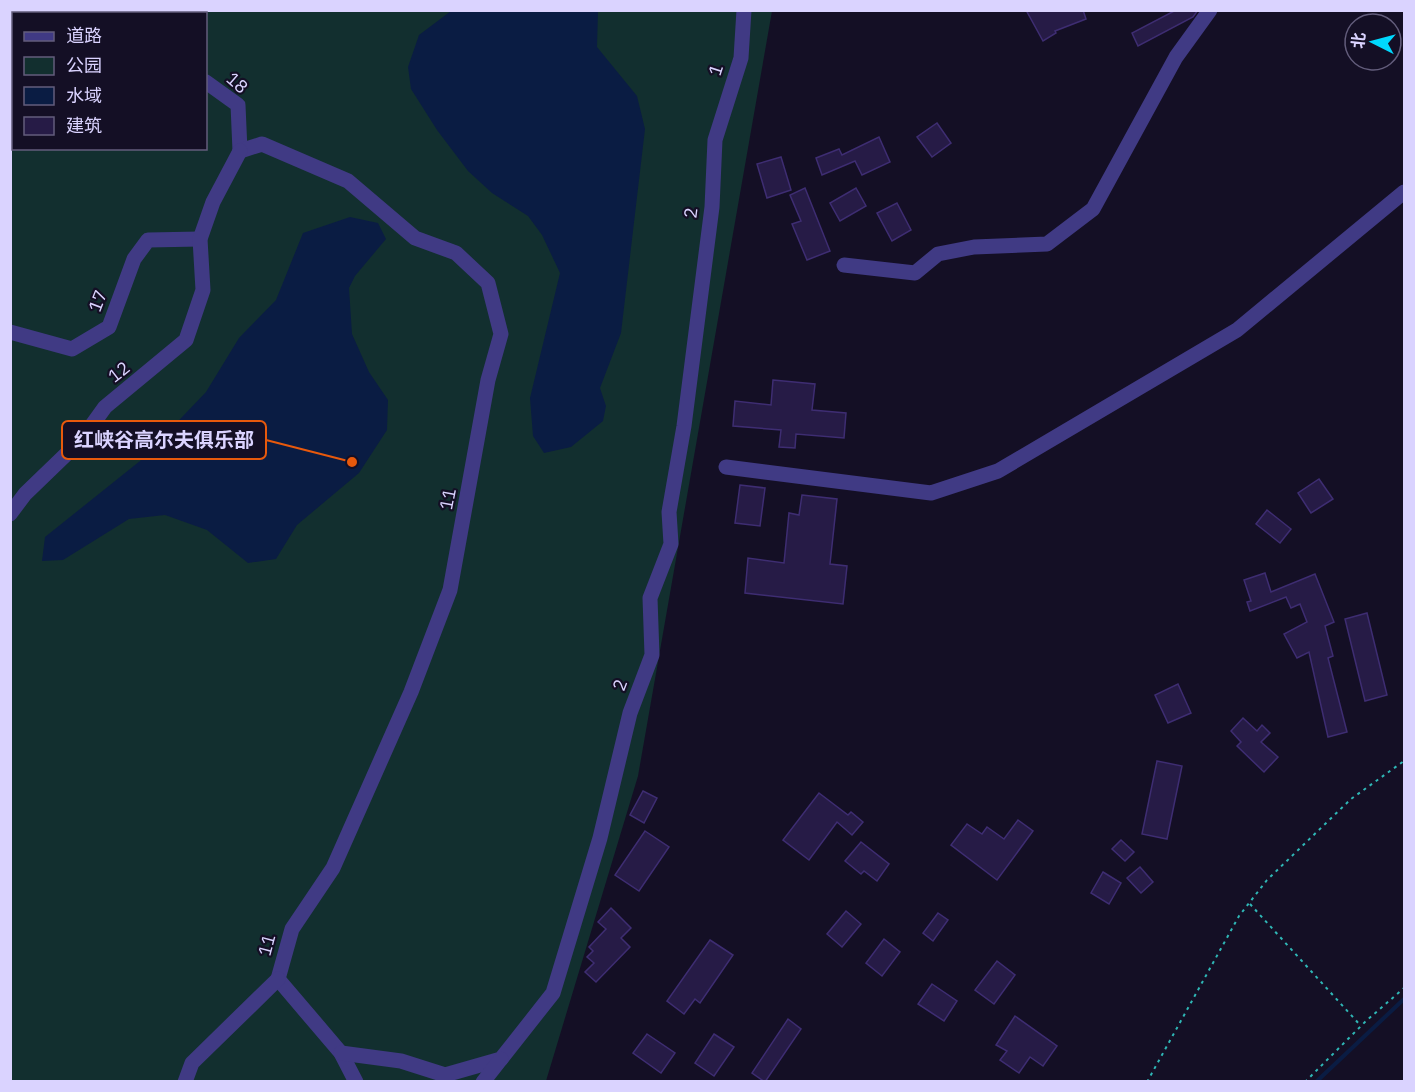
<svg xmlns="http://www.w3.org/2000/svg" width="1415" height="1092" font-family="'IBM Plex Sans','Noto Sans SC',sans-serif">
  <rect width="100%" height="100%" fill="#140f25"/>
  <!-- green -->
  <path fill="#122f2f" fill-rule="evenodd" d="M11 11H772L638 776 546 1081H11ZM14 14H206V148H14Z"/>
  <!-- water -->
  <g fill="#0a1c43">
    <path d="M451 11H598L597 47 637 96 645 129 621 333 600 388 606 406 603 421 571 447 544 453 533 436 530 398 560 273 542 235 528 216 492 193 468 171 437 130 411 89 408 67 419 35Z"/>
    <path d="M350 217 378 223 386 239 355 276 349 288 352 334 369 372 388 400 387 430 359 473 297 525 276 559 248 563 207 530 165 515 129 519 63 560 42 561 45 537 140 461 206 392 239 338 276 300 303 233Z"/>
  </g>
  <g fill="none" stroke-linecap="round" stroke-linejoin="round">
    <!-- stream -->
    <path stroke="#0a1c43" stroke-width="4" d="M1316 1082 1404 999"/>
  </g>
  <!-- building -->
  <g fill="#261b46" stroke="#3e2d72" stroke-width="1.5">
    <path d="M1026 10H1083L1086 19 1055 31 1056 33 1043 41Z"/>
    <path d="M1176 10H1198L1193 17 1138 46 1132 33Z"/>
    <path d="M937 123 951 143 932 157 917 137Z"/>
    <path d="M879 137 890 162 862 175 855 161 822 175 816 158 839 149 842 155Z"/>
    <path d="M781 157 791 190 767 198 757 164Z"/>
    <path d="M805 188 830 251 807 260 792 224 801 221 790 195Z"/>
    <path d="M856 188 866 206 840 221 830 203Z"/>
    <path d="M897 203 911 230 892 241 877 213Z"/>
    <path d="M773 380 815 384 812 410 846 413 844 438 796 434 795 448 779 447 781 430 733 426 735 401 771 405Z"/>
    <path d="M1319 479 1333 499 1311 513 1298 493Z"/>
    <path d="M740 485 765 488 760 526 735 523Z"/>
    <path d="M802 495 837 499 830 564 847 566 843 604 745 593 748 558 784 563 789 513 799 515Z"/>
    <path d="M1267 510 1291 529 1280 543 1256 524Z"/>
    <path d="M1265 573 1271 592 1315 574 1334 622 1325 626 1333 656 1328 658 1347 732 1328 737 1309 652 1297 658 1284 634 1307 622 1300 604 1291 608 1286 597 1250 611 1247 602 1251 601 1244 580Z"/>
    <path d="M1367 613 1387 695 1365 701 1345 619Z"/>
    <path d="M1178 684 1191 713 1168 723 1155 695Z"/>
    <path d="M1243 718 1257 731 1262 725 1270 733 1261 742 1278 757 1264 772 1237 746 1241 742 1231 731Z"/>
    <path d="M1157 761 1182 766 1167 839 1142 834Z"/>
    <path d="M643 791 657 798 644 823 630 815Z"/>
    <path d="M819 793 848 815 851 812 863 822 852 835 837 822 809 860 783 840Z"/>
    <path d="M1018 820 1033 831 997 880 951 845 967 824 982 834 987 827 1004 839Z"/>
    <path d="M645 831 669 847 639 891 615 875Z"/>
    <path d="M1121 840 1134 852 1125 861 1112 849Z"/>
    <path d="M861 842 889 864 877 881 864 871 861 874 845 861Z"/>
    <path d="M1140 867 1153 882 1141 893 1127 878Z"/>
    <path d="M1103 872 1121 883 1109 904 1091 893Z"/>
    <path d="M611 908 631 928 621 938 630 947 596 982 585 972 594 963 587 957 593 951 589 947 606 929 598 922Z"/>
    <path d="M846 911 861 924 842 947 827 934Z"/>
    <path d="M938 913 948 920 933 941 923 933Z"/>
    <path d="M884 939 900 952 882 976 866 963Z"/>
    <path d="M710 940 733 955 700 1003 695 999 684 1014 667 1001Z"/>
    <path d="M997 961 1015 975 994 1004 975 990Z"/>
    <path d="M932 984 957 1001 944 1021 918 1004Z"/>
    <path d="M1015 1016 1057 1046 1043 1066 1030 1057 1019 1073 1000 1060 1007 1051 996 1045Z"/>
    <path d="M788 1019 801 1029 765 1082 752 1073Z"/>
    <path d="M647 1034 675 1053 661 1073 633 1053Z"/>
    <path d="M714 1034 734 1047 714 1076 695 1063Z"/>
  </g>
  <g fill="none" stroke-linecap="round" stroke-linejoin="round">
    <!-- path -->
    <g stroke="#2fb7b6" stroke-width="2" stroke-dasharray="3 4.5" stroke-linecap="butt">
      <path d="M1250 904 1361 1026"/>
      <path d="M1147 1082 1239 916 1267 880 1351 799 1404 761"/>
      <path d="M1305 1082 1366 1021 1404 988"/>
    </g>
    <!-- minor -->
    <g stroke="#403a84" stroke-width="15">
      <path d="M144 10 146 14"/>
      <path d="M206 82 238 105 240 151"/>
      <path d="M240 151 262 144 348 181 415 238 456 253 488 283 501 334 488 380 450 590 411 692 333 868 292 929 278 979"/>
      <path d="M844 265 915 273 938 254 974 247 1047 244 1093 209 1176 57 1210 10"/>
      <path d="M10 332 72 349 109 327 134 259 148 240 200 239"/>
      <path d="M726 467 931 493 998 471 1237 330 1404 192"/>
      <path d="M10 514 25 494 82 439 105 407 186 340 203 290 200 239 213 202 240 151"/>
      <path d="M278 979 341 1053 356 1082"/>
      <path d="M341 1053 401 1061 445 1075 501 1059 553 993 600 838 630 713 652 655 650 598 671 544 669 512 684 426 712 207 715 140 741 58 744 10"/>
      <path d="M185 1082 192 1063 278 979"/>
      <path d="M483 1082 501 1059"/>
    </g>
  </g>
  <g text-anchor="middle" stroke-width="4.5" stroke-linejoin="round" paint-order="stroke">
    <!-- street labels -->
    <g font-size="18" fill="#dad3ff" stroke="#140f25">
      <text transform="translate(716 70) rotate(-72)" y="6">1</text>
      <text transform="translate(237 83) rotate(41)" y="6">18</text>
      <text transform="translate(691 213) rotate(-83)" y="6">2</text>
      <text transform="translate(98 301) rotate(-69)" y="6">17</text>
      <text transform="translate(119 372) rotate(-38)" y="6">12</text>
      <text transform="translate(448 499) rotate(-79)" y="6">11</text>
      <text transform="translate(620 685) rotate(-69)" y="6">2</text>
      <text transform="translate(267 945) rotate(-75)" y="6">11</text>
    </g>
  </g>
  <!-- callouts -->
  <path fill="none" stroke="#e8590c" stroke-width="2" d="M352 462L266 440"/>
  <circle fill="#e8590c" stroke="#140f25" stroke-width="2" cx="352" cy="462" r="6"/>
  <rect fill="#140f25" stroke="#e8590c" stroke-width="2" x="62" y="421" width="204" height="38" rx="6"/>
  <g font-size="20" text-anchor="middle" font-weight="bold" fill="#dad3ff">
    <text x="164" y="447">红峡谷高尔夫俱乐部</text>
  </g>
  <!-- border -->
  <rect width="1415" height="1092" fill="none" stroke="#dad3ff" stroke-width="24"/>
  <!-- legend -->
  <rect x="12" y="12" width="195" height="138" fill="#140f25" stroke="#635d7c" stroke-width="1.5"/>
  <rect x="24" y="32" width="30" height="9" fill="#403a84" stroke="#635d7c" stroke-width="1.5"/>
  <text x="66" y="42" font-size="18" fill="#dad3ff">道路</text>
  <rect x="24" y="57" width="30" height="18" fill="#122f2f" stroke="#635d7c" stroke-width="1.5"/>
  <text x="66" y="72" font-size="18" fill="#dad3ff">公园</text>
  <rect x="24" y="87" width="30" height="18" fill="#0a1c43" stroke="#635d7c" stroke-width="1.5"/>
  <text x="66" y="102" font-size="18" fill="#dad3ff">水域</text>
  <rect x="24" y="117" width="30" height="18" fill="#261b46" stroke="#635d7c" stroke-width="1.5"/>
  <text x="66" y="132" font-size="18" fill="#dad3ff">建筑</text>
  <!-- north arrow -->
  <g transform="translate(1373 42) rotate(276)"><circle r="28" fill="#140f25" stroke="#635d7c" stroke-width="1.5"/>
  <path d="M0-4.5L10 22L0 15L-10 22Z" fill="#00d8fe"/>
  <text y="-9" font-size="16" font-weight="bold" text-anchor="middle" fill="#dad3ff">北</text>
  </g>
</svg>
